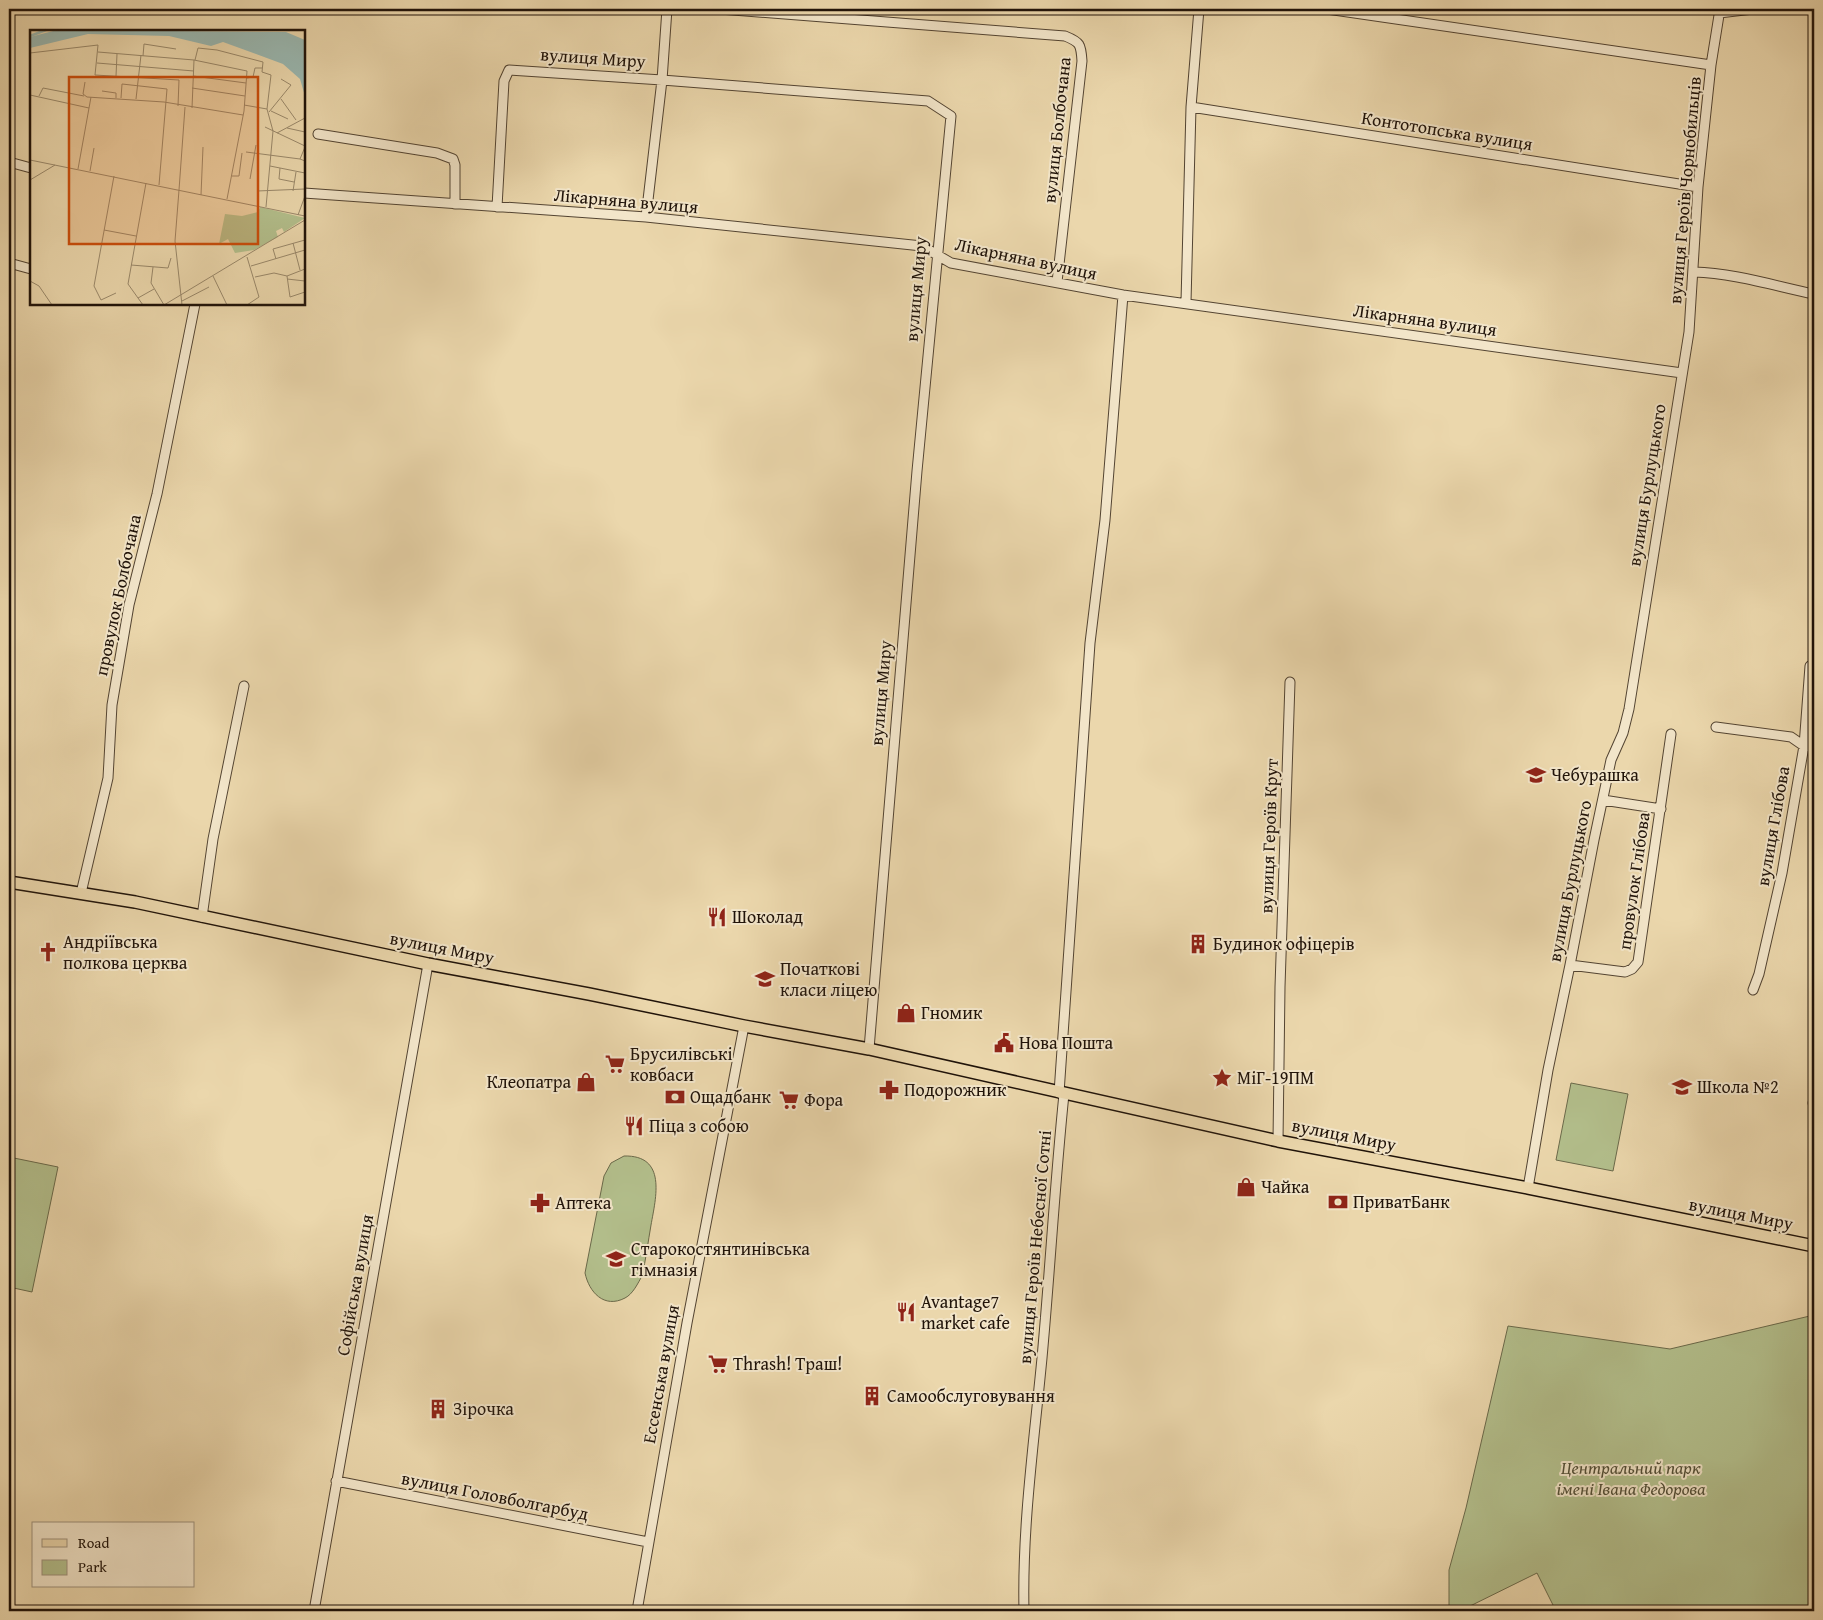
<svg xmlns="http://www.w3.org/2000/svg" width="1823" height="1620" font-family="'Gentium Book Plus',serif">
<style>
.green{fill:#b3bf8c;stroke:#6a694a}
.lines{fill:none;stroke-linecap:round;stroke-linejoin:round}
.minor-casing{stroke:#534432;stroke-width:11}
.major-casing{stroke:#201309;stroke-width:14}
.minor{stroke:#f2e5c9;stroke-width:9}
.major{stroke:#ebd7ac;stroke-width:11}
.labels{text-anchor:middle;stroke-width:4;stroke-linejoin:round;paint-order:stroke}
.street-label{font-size:18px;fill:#201309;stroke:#f2e5c9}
.poi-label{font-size:18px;fill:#201309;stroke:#f2e5c9;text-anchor:start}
.park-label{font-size:18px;font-style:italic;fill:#534f37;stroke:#f2e5c9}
.inset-river{fill:none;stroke:#9ab8b1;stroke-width:2.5}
.inset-road{fill:none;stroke:#9a896b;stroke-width:1}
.view{fill:#ca4e0c;fill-opacity:0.15;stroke:#ca4e0c;stroke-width:2.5}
.inset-edge{fill:none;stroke:#201309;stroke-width:2.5}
</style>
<rect width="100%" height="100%" fill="#ebd7ac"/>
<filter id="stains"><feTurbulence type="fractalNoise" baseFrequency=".004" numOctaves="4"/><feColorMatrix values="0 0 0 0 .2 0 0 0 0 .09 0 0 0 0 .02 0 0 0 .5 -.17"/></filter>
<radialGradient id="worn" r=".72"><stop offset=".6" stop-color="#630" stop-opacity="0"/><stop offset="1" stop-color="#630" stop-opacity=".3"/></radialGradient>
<path class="green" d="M1571 1083 1628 1094 1613 1171 1556 1160Z
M624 1156C667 1155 656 1197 651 1225 648 1242 646 1259 642 1276 638 1283 633 1294 625 1298 604 1309 589 1292 585 1273L604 1176 611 1163Z
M9 1157 58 1167 32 1292 9 1287Z
M1814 1315V1611H1556L1537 1573 1460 1611H1449V1570L1466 1508 1508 1326 1670 1349Z"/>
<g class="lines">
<defs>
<path id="minor" d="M720 9 1065 36C1080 42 1081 44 1082 61L1057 282
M1327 9 1711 65
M1719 13 1753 9
M1191 107 1698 187
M318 134 437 153 453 159 455 165V204
M9 162 31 168
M304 193 646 217 922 246 951 263 1123 295 1682 373
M497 207 504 81 509 70 662 80 928 101 951 116 917 471 869 1049
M646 217 662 80 667 9
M9 263 31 269
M1694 272C1734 273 1775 286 1814 294
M1186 302 1191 107 1199 9
M1716 727 1791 737 1804 746 1814 747
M1603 800 1661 809
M81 893 108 778 112 705 129 605 157 494 195 304
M202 917 213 839 244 686
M1570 965 1625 972 1632 969 1638 962 1671 734
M1753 990 1759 974 1782 873 1804 746 1810 666
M1059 1093 1090 643 1105 520 1123 295
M1813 1103H1814
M1278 1141 1280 987 1290 682
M1528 1188 1548 1070 1570 965 1594 840 1611 760 1623 733 1629 709 1689 332 1698 187 1711 65 1720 9
M336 1481 648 1542
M314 1611 428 964
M637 1611 687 1323 744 1026
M1024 1611C1022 1527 1034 1442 1042 1358 1050 1270 1055 1182 1064 1094"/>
<path id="major" d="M9 882 135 902 428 964 589 994 744 1026 869 1049 1278 1141 1528 1188 1814 1246"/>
</defs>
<use href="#minor" class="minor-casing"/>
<use href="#major" class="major-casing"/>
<use href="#minor" class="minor"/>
<use href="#major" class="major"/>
</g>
<defs>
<symbol id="school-bare" viewBox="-9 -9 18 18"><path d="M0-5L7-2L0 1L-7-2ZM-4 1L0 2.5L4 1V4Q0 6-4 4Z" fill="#8f2418" stroke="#f2e5c9" stroke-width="2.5" paint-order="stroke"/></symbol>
<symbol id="restaurant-bare" viewBox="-9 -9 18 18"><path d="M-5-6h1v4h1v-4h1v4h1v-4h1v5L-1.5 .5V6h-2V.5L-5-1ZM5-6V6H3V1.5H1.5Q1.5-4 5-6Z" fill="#8f2418" stroke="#f2e5c9" stroke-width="2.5" paint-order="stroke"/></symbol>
<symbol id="building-bare" viewBox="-9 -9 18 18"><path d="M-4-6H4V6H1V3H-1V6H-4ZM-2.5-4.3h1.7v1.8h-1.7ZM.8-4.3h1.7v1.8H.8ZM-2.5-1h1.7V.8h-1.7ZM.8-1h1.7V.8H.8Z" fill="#8f2418" stroke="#f2e5c9" stroke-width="2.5" paint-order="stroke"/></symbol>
<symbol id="church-bare" viewBox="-9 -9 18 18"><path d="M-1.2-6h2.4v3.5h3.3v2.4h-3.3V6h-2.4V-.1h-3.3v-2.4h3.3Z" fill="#8f2418" stroke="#f2e5c9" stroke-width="2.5" paint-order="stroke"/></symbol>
<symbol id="shop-bare" viewBox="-9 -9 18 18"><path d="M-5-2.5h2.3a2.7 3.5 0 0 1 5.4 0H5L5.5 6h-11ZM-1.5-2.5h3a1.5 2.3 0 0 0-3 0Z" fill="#8f2418" stroke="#f2e5c9" stroke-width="2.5" paint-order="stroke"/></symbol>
<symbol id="civic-bare" viewBox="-9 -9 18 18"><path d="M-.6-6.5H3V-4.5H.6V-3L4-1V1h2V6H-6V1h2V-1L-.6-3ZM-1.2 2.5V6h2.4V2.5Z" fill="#8f2418" stroke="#f2e5c9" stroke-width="2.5" paint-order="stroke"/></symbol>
<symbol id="supermarket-bare" viewBox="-9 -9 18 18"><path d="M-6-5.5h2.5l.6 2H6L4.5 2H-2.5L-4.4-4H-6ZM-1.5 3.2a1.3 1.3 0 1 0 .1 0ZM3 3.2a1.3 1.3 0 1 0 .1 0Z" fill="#8f2418" stroke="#f2e5c9" stroke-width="2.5" paint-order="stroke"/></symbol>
<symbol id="sight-bare" viewBox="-9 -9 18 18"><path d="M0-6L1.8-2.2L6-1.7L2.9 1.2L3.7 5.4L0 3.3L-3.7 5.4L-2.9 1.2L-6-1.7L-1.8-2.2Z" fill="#8f2418" stroke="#f2e5c9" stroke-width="2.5" paint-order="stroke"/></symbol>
<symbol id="pharmacy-bare" viewBox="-9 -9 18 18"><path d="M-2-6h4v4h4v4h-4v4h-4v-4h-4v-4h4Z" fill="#8f2418" stroke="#f2e5c9" stroke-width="2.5" paint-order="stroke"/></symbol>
<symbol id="bank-bare" viewBox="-9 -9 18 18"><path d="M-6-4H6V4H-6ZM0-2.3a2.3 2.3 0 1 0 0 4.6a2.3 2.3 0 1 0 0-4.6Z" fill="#8f2418" stroke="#f2e5c9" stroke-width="2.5" paint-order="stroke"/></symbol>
</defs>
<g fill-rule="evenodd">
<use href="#school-bare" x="1522" y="761" width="28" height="28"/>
<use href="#restaurant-bare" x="703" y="903" width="28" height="28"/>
<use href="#building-bare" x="1184" y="930" width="28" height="28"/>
<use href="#church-bare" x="34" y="938" width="28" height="28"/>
<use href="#school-bare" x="751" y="965" width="28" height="28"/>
<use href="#shop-bare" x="892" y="999" width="28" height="28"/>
<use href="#civic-bare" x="990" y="1029" width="28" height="28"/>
<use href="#supermarket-bare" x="601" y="1050" width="28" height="28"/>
<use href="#sight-bare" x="1208" y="1064" width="28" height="28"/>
<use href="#shop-bare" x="572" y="1068" width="28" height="28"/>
<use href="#school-bare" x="1668" y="1073" width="28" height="28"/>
<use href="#pharmacy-bare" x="875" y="1076" width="28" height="28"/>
<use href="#bank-bare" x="661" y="1083" width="28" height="28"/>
<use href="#supermarket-bare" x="775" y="1086" width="28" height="28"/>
<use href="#restaurant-bare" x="620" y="1112" width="28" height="28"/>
<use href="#shop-bare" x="1232" y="1173" width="28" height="28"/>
<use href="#bank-bare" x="1324" y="1188" width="28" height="28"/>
<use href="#pharmacy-bare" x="526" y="1189" width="28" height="28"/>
<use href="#school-bare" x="602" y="1245" width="28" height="28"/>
<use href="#restaurant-bare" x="892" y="1298" width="28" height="28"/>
<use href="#supermarket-bare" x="704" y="1350" width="28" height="28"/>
<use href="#building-bare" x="858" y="1382" width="28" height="28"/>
<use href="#building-bare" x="424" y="1395" width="28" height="28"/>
</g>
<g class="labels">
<g class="street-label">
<text transform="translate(593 58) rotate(4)" y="6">вулиця Миру</text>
<text transform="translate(1057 130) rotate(-84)" y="6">вулиця Болбочана</text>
<text transform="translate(1447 131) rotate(9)" y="6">Контотопська вулиця</text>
<text transform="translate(1685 190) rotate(-85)" y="6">вулиця Героїв Чорнобильців</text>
<text transform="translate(626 201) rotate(5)" y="6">Лікарняна вулиця</text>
<text transform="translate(1026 259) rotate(12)" y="6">Лікарняна вулиця</text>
<text transform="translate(916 289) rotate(-85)" y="6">вулиця Миру</text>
<text transform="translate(1425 320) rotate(8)" y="6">Лікарняна вулиця</text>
<text transform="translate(1647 485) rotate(-81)" y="6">вулиця Бурлуцького</text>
<text transform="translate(118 595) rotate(-78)" y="6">провулок Болбочана</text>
<text transform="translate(881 693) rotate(-85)" y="6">вулиця Миру</text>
<text transform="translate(1773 826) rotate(-80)" y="6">вулиця Глібова</text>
<text transform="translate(1269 836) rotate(-88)" y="6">вулиця Героїв Крут</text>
<text transform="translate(1570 881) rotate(-79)" y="6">вулиця Бурлуцького</text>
<text transform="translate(1634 881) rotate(-82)" y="6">провулок Глібова</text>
<text transform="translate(442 948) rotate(11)" y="6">вулиця Миру</text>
<text transform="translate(1344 1135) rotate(11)" y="6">вулиця Миру</text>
<text transform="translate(1741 1214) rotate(11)" y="6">вулиця Миру</text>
<text transform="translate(1035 1247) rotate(-85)" y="6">вулиця Героїв Небесної Сотні</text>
<text transform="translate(355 1285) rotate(-80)" y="6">Софійська вулиця</text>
<text transform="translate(661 1374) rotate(-80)" y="6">Ессенська вулиця</text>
<text transform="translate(495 1496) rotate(11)" y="6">вулиця Головболгарбуд</text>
</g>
<g class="poi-label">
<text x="1551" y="781">Чебурашка</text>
<text x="732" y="923">Шоколад</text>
<text x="63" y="948">Андріївська<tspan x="63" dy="21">полкова церква</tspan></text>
<text x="1213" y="950">Будинок офіцерів</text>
<text x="780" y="975">Початкові<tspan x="780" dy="21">класи ліцею</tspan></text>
<text x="921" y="1019">Гномик</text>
<text x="1019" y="1049">Нова Пошта</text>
<text x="630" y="1060">Брусилівські<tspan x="630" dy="21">ковбаси</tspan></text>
<text x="1237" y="1084">МіГ-19ПМ</text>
<text x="571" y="1088" text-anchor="end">Клеопатра</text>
<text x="1697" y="1093">Школа №2</text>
<text x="904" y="1096">Подорожник</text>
<text x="690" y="1103">Ощадбанк</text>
<text x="804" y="1106">Фора</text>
<text x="649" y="1132">Піца з собою</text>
<text x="1261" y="1193">Чайка</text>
<text x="1353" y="1208">ПриватБанк</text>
<text x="555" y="1209">Аптека</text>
<text x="631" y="1255">Старокостянтинівська<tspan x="631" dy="21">гімназія</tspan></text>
<text x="921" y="1308">Avantage7<tspan x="921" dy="21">market cafe</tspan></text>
<text x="733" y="1370">Thrash! Траш!</text>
<text x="887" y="1402">Самообслуговування</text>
<text x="453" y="1415">Зірочка</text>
</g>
<g class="park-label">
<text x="1631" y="1474">Центральний парк<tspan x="1631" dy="21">імені Івана Федорова</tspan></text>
</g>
</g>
<g transform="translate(30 30)">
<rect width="275" height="275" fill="#ebd7ac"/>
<path d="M230 177 275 188 254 202 252 198 246 201 248 207 224 220 205 223 198 209 189 214 195 184 212 186 228 182Z" fill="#b3bf8c"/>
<path d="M27 0 256 2 275 10V66L270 49 253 34 193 12 181 16 139 6 58 4 0 18V7Z" fill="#9ab8b1"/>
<path class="inset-river" d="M0 6 16 0"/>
<path class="inset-road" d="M68 22 164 30 217 41 214 81 197 169M0 23 68 15 65 45 149 50 148 76M113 26 114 14 146 19M165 30 168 18 187 20 233 32 232 42 241 45 237 79 243 101 236 177M67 33 164 41M86 46 87 24M163 46 216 53M217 48 223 47 225 38H232M55 52 53 64 57 67 134 72 213 85M162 58 215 66M72 61 86 63V68M0 65 59 78M9 66 13 58 54 66M91 68 92 54 137 59 129 155M106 69 111 25M251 69 266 90M214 75 237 79M162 78 164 30M241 81 258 89M239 82 261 55 251 49M235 97 275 116M257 98 275 102M247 103 275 88M275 117 270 129 275 131M216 122 270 129M0 130 275 186M240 136 275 143M250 138 249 149 264 152M48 139 61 67M60 141 64 118M84 146 64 256 71 270 86 263M202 146H209L212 123M220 149 226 115M0 150 25 135M149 160 145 211 152 275M149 160 155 77M227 161 275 159M263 161 266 142M171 165 173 117M268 185 275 166M74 200 106 206M263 213 270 240M246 229 243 219 275 210M101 235 138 238 141 228M221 236 275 220M123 237 121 253 134 275M183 246 197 275M257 246 260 267 275 262M225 247 244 243 257 246 275 239M257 249 275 251M0 251 9 256 22 275M108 268 124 259M152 271 179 257M113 275 98 254 116 153M134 275 275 190M217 275 229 267 217 227"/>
<path class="view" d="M39 47H228V214H39Z"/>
<rect width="275" height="275" class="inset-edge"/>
</g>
<rect width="1823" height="1620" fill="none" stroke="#ebd7ac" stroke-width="30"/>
<rect x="10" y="10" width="1803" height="1600" fill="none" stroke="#201309" stroke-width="2.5"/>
<rect x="15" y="15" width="1793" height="1590" fill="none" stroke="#201309"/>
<rect x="32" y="1522" width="162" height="65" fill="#f2e5c9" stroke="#9e917c"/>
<rect x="42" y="1539" width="25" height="8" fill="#ebd7ac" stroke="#9e917c"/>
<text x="78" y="1548" font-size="15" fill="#201309">Road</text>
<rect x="42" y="1560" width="25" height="15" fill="#b3bf8c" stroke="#9e917c"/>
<text x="78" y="1572" font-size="15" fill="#201309">Park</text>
<rect width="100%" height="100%" filter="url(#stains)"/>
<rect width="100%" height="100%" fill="url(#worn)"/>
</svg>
